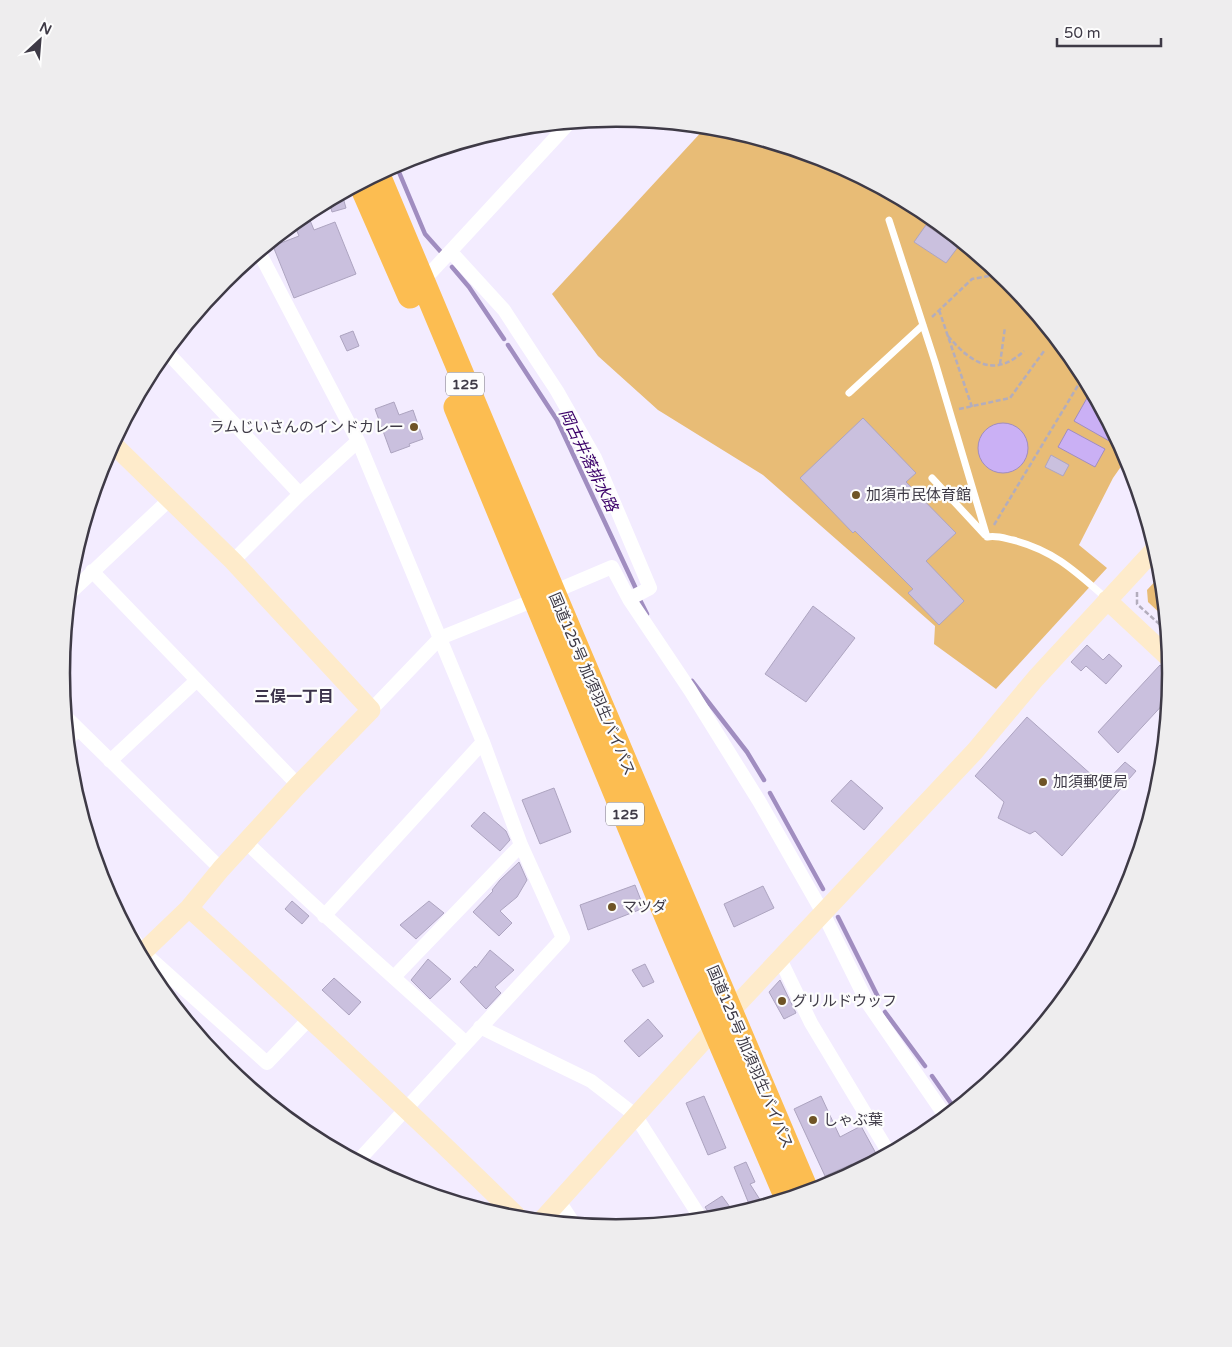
<svg xmlns="http://www.w3.org/2000/svg" width="1232" height="1347" font-family="'Varela Round','Noto Sans JP',sans-serif">
<style>
.green{fill:#e8bc76}
.water{fill:#cab0f5;stroke:#a08dc0}
.lines{fill:none;stroke-linecap:round;stroke-linejoin:round}
.stream{stroke:#a08dc0;stroke-width:4.5}
.building{fill:#cac0de;stroke:#ada4c0}
.path{stroke:#b3adbd;stroke-width:2.5;stroke-dasharray:5 2.5;stroke-linecap:butt}
.lane{stroke:#fff;stroke-width:7}
.street{stroke:#fff;stroke-width:14}
.secondary{stroke:#feebcb;stroke-width:19}
.highway{stroke:#fcbd51;stroke-width:25}
.poi-dot{fill:#6f5426;stroke:#fdfdfd;stroke-width:2}
.labels{text-anchor:middle;stroke-width:4.5;stroke-linejoin:round;paint-order:stroke}
.shield{fill:#fdfdfd;stroke:#77747d;stroke-width:1}
.shield-label{font-size:14px;font-weight:bold;fill:#3e3a46}
.poi-label{font-size:15px;fill:#3e3a46;stroke:#fdfdfd;text-anchor:start}
.street-label{font-size:15px;fill:#3e3a46;stroke:#fdfdfd}
.water-label{font-size:16px;font-style:italic;fill:#3b0169;stroke:#fdfdfd}
.neighbourhood-label{font-size:16px;font-weight:bold;fill:#3c334b;stroke:#fdfdfd}
.rim{fill:none;stroke:#3e3a46;stroke-width:2.5}
</style>
<rect width="100%" height="100%" fill="#f3ecff"/>
<path class="green" d="M705 128 725 129 829 161 924 212 1008 281 1077 366 1127 458 1113 478 1079 545 1107 568 996 689 934 644 935 626 763 475 658 410 598 356 552 294Z
M1161 575 1165 618 1148 602 1147 590Z"/>
<path class="water" d="M1091 391 1119 444 1118 446 1074 421Z
M978 448a25 25 0 1 1 50 0a25 25 0 1 1-50 0Z
M1068 429 1105 449 1095 467 1058 447Z"/>
<g class="lines">
<path class="stream" d="M396 165 425 234 441 252
M452 267 469 287 504 339
M508 345 557 420 637 591
M640 600 647 614
M692 681 747 752 764 780
M770 793 823 889
M838 917 879 999
M885 1012 925 1066
M932 1076 955 1109"/>
</g>
<path class="building" d="M342 194 346 208 332 212 329 201Z
M307 213 314 230 335 222 356 274 294 298 273 246 299 236 294 224Z
M926 225 958 247 946 263 914 242Z
M353 331 359 346 347 351 340 336Z
M394 402 399 415 413 410 423 439 409 444 410 446 391 453 375 409Z
M863 418 916 473 906 482 956 533 926 561 964 601 939 625 908 593 913 589 855 531 853 533 800 478Z
M1051 455 1069 465 1063 476 1045 467Z
M813 606 855 638 806 702 765 674Z
M1087 645 1103 660 1109 654 1122 666 1106 684 1086 666 1081 671 1071 662Z
M1160 665 1171 675 1168 699 1118 753 1098 732Z
M1027 717 1103 785 1125 762 1136 771 1062 856 1035 831 1030 834 998 818 1004 802 975 776Z
M851 780 883 808 864 830 831 801Z
M554 788 571 832 540 844 522 800Z
M484 812 506 831 510 840 500 851 471 826Z
M519 862 527 880 517 897 500 911 512 923 499 936 473 912 493 891 492 890 500 880Z
M635 885 644 908 588 930 580 905Z
M763 886 774 908 734 927 724 904Z
M292 901 309 916 302 924 285 909Z
M429 901 444 913 416 939 400 925Z
M490 950 514 970 495 987 501 993 486 1009 460 982 475 966 476 968Z
M428 959 451 979 430 999 411 980Z
M645 964 654 982 643 987 632 970Z
M334 978 361 1002 349 1015 322 990Z
M780 980 796 1013 784 1019 769 992Z
M648 1019 663 1036 639 1057 624 1041Z
M704 1096 726 1148 708 1155 686 1103Z
M821 1096 840 1137 861 1126 879 1159 856 1171 852 1164 825 1176 794 1109Z
M746 1162 755 1182 750 1184 764 1206 751 1209 734 1167Z
M722 1196 735 1214 713 1219 705 1207Z"/>
<g class="lines">
<path class="path" d="M939 310 972 407
M932 317 972 279 1000 274
M948 336C970 362 994 379 1024 351
M1000 364 1005 327
M959 409 1010 398 1044 351
M994 525 1083 377
M1137 592V604L1166 630"/>
<path class="lane" d="M889 220 935 362 987 537C996 535 1004 538 1013 540 1055 551 1076 572 1107 599
M849 393 923 325
M932 478 985 535"/>
<path class="street" d="M259 252 358 441 483 742 521 845 563 938 358 1161
M451 252 504 310 557 391 595 458 650 588 629 599
M422 282 569 123
M166 351 300 494
M233 561 300 494 358 441
M92 571 298 785
M553 592 612 567 629 599 690 690 759 801 823 913 867 1002 946 1117
M69 594 169 500
M371 710 440 638 537 599
M66 717 221 869
M68 739 78 729
M110 761 197 680
M246 842C318 911 393 976 466 1043
M324 916 483 742
M129 933 143 952 267 1063 310 1018
M780 959 811 1023 889 1153
M394 977 521 845
M480 1027 591 1081 635 1115 702 1220
M559 1201 574 1224"/>
<path class="secondary" d="M113 444 233 561 371 710 298 785 221 869 189 908 140 955
M1107 600 1169 658
M189 908C301 1010 412 1113 520 1219
M541 1221 715 1028 975 751 1036 678 1155 549"/>
<path class="highway" d="M378 175 553 592 807 1192
M361 184 410 296
M456 407 674 934 787 1198"/>
</g>
<g class="poi-dot">
<circle cx="414" cy="427" r="5"/>
<circle cx="856" cy="495" r="5"/>
<circle cx="1043" cy="782" r="5"/>
<circle cx="612" cy="907" r="5"/>
<circle cx="782" cy="1001" r="5"/>
<circle cx="813" cy="1120" r="5"/>
</g>
<g class="labels">
<g class="shield">
<rect x="446" y="372.5" width="38" height="23" rx="4"/>
<rect x="606" y="802.5" width="38" height="23" rx="4"/>
</g>
<g class="shield-label">
<text x="465" y="389">125</text>
<text x="625" y="819">125</text>
</g>
<g class="poi-label">
<text x="404" y="432" text-anchor="end">ラムじいさんのインドカレー</text>
<text x="866" y="500">加須市民体育館</text>
<text x="1053" y="787">加須郵便局</text>
<text x="622" y="912">マツダ</text>
<text x="792" y="1006">グリルドウッフ</text>
<text x="823" y="1125">しゃぶ葉</text>
</g>
<g class="street-label">
<text transform="translate(592 684) rotate(67)" y="5">国道125号 加須羽生バイパス</text>
<text transform="translate(750 1057) rotate(67)" y="5">国道125号 加須羽生バイパス</text>
</g>
<g class="water-label">
<text transform="translate(589 460) rotate(64)" y="6">岡古井落排水路</text>
</g>
<g class="neighbourhood-label">
<text x="294" y="702">三俣一丁目</text>
</g>
</g>
<path d="M0 0H1232V1347H0ZM70 673a546 546 0 1 1 1092 0a546 546 0 1 1-1092 0Z" fill="#eeedee" fill-rule="evenodd"/>
<path class="rim" d="M70 673a546 546 0 1 1 1092 0a546 546 0 1 1-1092 0Z"/>
<g transform="translate(40 40) rotate(26)" stroke="#fdfdfd" stroke-width="4" paint-order="stroke">
<path d="M0-4L9 19L0 12L-9 19Z" fill="#3e3a46"/>
<text y="-8" font-size="14" font-weight="bold" text-anchor="middle" fill="#3e3a46">N</text>
</g>
<path d="M1057 38v8h104v-8" fill="none" stroke="#3e3a46" stroke-width="2.5"/>
<text x="1064" y="38" font-size="15" fill="#3e3a46" stroke="#fdfdfd" stroke-width="4" paint-order="stroke">50 m</text>
</svg>
